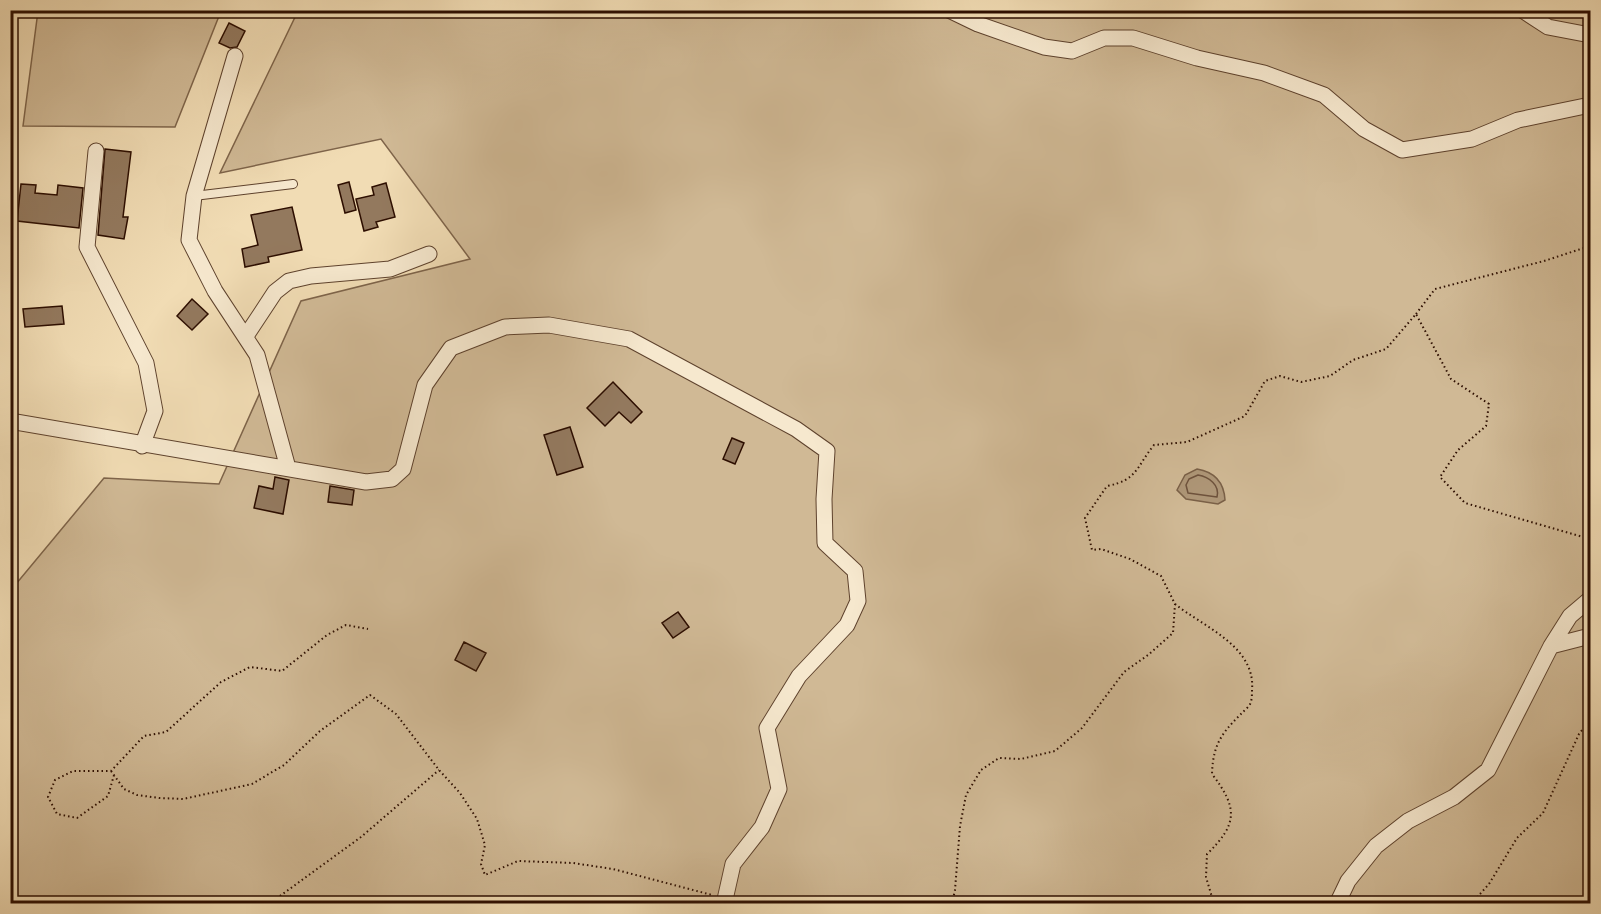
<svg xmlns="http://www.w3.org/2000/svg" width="1601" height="914" font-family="'Libre Caslon Text',serif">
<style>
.green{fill:#d0b995;stroke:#7e644a;stroke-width:1.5}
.water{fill:#ae9677;stroke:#7a6047;stroke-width:1.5}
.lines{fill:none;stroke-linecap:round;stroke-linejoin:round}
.shore{stroke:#6e523c;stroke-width:1.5}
.building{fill:#93795e;stroke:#2d0e00;stroke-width:1.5}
.lane-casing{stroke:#5e422d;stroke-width:10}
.street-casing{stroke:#5e422d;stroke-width:17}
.path{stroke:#2d0e00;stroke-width:2;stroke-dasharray:1.5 3;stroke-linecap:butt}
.lane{stroke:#f6e8ce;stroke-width:8}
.street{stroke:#f6e8ce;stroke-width:15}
</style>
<rect width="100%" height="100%" fill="#f1dcb4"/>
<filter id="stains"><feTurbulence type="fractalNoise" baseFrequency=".00333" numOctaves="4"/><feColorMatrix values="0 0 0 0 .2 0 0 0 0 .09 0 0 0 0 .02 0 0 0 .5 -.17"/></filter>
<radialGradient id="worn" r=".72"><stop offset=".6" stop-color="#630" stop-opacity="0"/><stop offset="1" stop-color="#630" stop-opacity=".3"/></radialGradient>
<path class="green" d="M38 11V10L221 11 175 127 23 126Z
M298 11H1590V903L11 904V590L104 478 219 484 301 301 470 259 381 139 220 173Z"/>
<path class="water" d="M1197 469C1215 472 1224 482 1225 500L1218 504 1186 499 1177 490 1185 475Z"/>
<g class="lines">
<path class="shore" d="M1198 475C1209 477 1220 485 1217 497L1188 493 1186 485 1189 479Z"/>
</g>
<path class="building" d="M229 23 245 31 237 47 230 48 219 43Z
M105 149 131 152 123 217H128L124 239 98 235Z
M349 182 356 210 345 213 338 185Z
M386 183 395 217 376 222 378 227 364 231 356 199 374 195 372 187Z
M21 184 36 185 35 193 57 195 58 185 83 188 79 228 17 221Z
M292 207 302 250 268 257 269 262 245 267 242 249 258 245 251 215Z
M192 299 208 314 192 330 177 316Z
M62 306 64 324 25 327 23 309Z
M613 382 642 412 631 423 619 412 605 426 587 408Z
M570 427 583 467 557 475 544 435Z
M732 438 744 443 735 464 723 459Z
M275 477 289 480 283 514 254 508 259 486 273 489Z
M330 486 354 490 352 505 328 502Z
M678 612 689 627 673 638 662 623Z
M464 642 486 653 476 671 455 660Z"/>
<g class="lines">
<defs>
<path id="lane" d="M194 196 293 184"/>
<path id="street" d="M949 10 978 24 1044 47 1072 51 1104 38H1133L1197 58 1264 73 1324 95 1364 129 1402 150 1472 139 1518 120 1590 105
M1522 10 1548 27 1590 35
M235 56 194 196 189 240 215 291 257 355 288 468
M96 151 87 247 146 363 155 411 142 446
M246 336 275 292 289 281 311 276 390 269 429 254
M10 421 366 482 392 479 403 469 425 385 451 348 505 327 549 325 629 339 796 429 827 451 824 499 825 543 855 571 858 601 847 625 799 676 767 728 779 789 762 827 733 864 724 904
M1551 646 1590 636
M1337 904 1348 881 1376 846 1408 821 1454 797 1488 770 1551 646 1570 616 1590 599"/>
</defs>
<use href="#lane" class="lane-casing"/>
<use href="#street" class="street-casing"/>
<path class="path" d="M1416 314 1435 289 1544 261 1590 246
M1175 604C1202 626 1256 646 1252 690 1252 696 1252 703 1248 707 1225 730 1213 740 1212 774 1238 808 1238 824 1207 854L1206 877 1214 904
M111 771 124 789 137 795 159 798 183 799 252 784 284 765 320 731 370 695 396 714 439 770 460 793 477 819 485 845 481 864 485 875 518 861 573 863 613 869 712 895
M114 775 108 796 77 818 57 814 48 797 55 780 73 771H111L144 736 166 732 221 682 250 667 282 671 327 635 346 625 368 629
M10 888 24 904
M269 904 361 837 439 770
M952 904 955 890 960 826 966 795 981 770 999 758 1021 759 1055 751 1082 728 1124 672 1148 655 1173 633 1175 604 1161 576 1130 559 1101 549 1092 550 1085 518 1107 486C1138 480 1136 467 1154 445L1187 442 1245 416 1265 381 1280 376 1301 382 1330 376 1353 360 1386 349 1416 314 1451 379 1489 404 1486 426 1458 450 1440 477 1465 503 1590 539
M1471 904 1489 884 1517 838 1543 813 1579 734 1590 720"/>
<use href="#lane" class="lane"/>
<use href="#street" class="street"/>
</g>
<rect width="1601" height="914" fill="none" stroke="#f1dcb4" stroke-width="36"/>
<rect x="12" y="12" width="1577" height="890" fill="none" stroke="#2d0e00" stroke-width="3"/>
<rect x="18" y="18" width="1565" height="878" fill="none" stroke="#2d0e00" stroke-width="1.5"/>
<rect width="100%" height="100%" filter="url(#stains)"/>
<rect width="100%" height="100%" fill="url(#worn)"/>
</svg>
